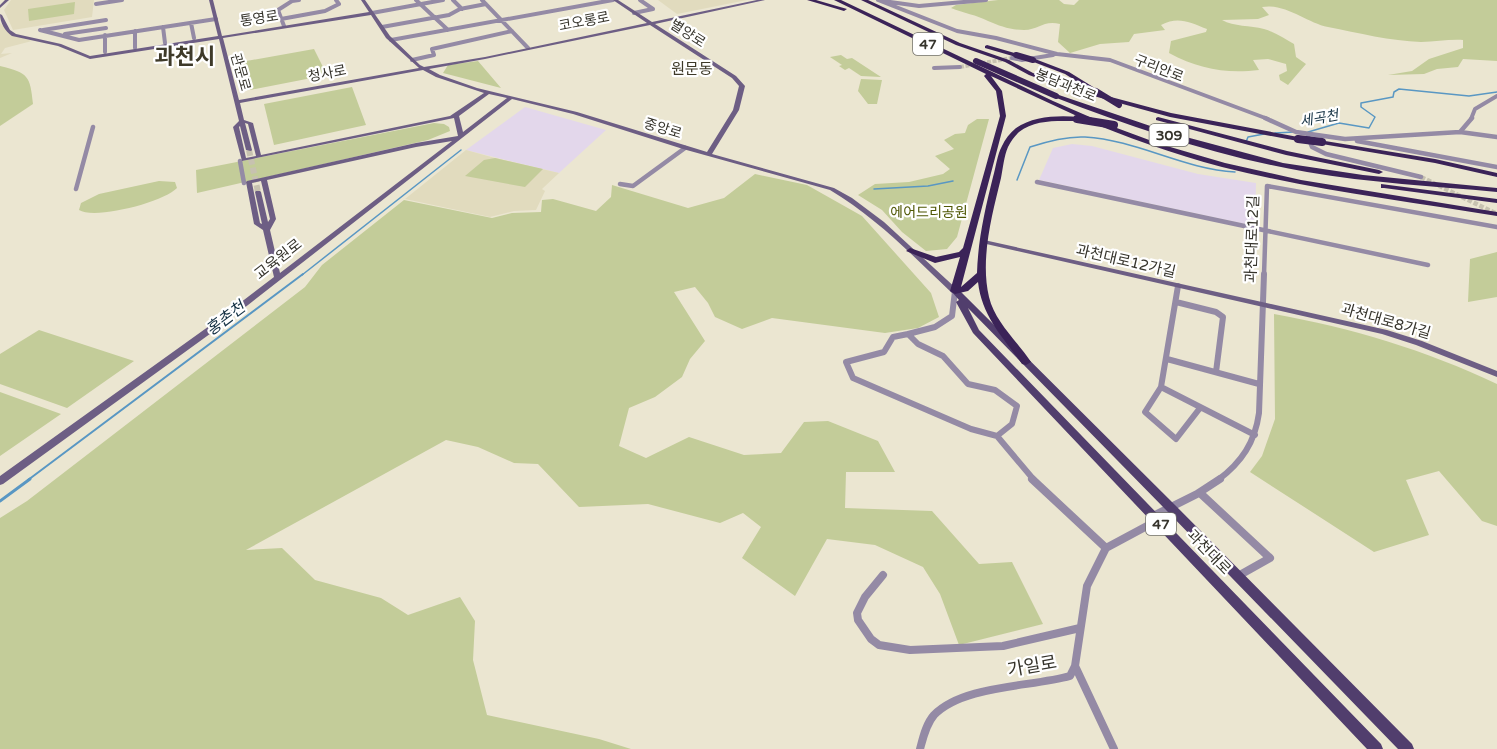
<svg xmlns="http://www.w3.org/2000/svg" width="1497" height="749" font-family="'Varela Round','Noto Sans KR',sans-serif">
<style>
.commercial{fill:#e3d7eb}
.built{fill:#e1dbbe}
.green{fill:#c3cc99}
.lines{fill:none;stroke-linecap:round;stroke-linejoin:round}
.stream-far2{stroke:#5997c3;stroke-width:1.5}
.stream-far1{stroke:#5997c3;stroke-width:2}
.stream{stroke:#5997c3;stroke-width:3}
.street-tunnel-far1{stroke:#c7c2b0;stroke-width:4;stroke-dasharray:4 1.5;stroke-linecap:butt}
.street-tunnel{stroke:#c7c2b0;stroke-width:4.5;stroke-dasharray:4.5 2;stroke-linecap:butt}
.secondary-tunnel{stroke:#c7c2b0;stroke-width:6;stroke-dasharray:6 3;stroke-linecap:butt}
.street-far3{stroke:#948aa5;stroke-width:4}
.street-far2{stroke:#948aa5;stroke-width:4.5}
.street-far1{stroke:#948aa5;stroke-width:6}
.street{stroke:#948aa5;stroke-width:8}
.secondary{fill:#6d5e84;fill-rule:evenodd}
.primary{fill:#513e6d;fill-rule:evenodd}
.highway{fill:#3b2358;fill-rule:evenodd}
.highway-bridge-far1{stroke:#3b2358;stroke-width:6}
.highway-bridge{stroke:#3b2358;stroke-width:8}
.labels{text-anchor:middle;stroke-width:4.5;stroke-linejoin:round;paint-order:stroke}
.far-street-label{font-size:14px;fill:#36342c;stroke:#fff}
.shield{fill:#fff;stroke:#72716b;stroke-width:1.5}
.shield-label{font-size:14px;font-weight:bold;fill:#36342c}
.far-water-label{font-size:14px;font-style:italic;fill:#122f42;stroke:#fff}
.far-park-label{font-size:14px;fill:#4f5704;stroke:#fff}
.far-quarter-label{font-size:15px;fill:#3e3a29;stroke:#fff}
.street-label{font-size:15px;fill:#36342c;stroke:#fff}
.water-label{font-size:16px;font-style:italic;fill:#122f42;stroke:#fff}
.near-street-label{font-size:18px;fill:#36342c;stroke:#fff}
.far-town-label{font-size:22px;font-weight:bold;fill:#3e3a29;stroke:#fff}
</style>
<rect width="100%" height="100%" fill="#ebe6d1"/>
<path class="commercial" d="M525 107 606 130 559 173 466 150Z
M1072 144 1092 146 1198 174 1256 183 1255 226 1039 180 1053 148Z"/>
<path class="built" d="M11 0H94L92 17 13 30 4 10Z
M658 0H747L677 14Z
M0 23 13 35 32 41 5 48 1 54 12 53 0 58Z
M466 150 495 158 559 173 542 189 545 191 536 210 514 211 490 217 405 199Z"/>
<path class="green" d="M998 0H1059L1064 4 1074 5 1079 0H1497V61L1463 59 1458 67 1437 69 1424 74 1388 75 1412 71 1429 59 1463 48V40C1449 39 1436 42 1421 42 1391 41 1358 33 1328 27 1307 23 1286 3 1262 7L1269 15 1258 19 1222 20C1234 27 1250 25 1264 29 1275 32 1285 39 1294 44L1296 57 1306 64 1288 85 1280 80 1279 75 1287 71 1286 64 1268 59 1253 60 1259 70C1226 74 1199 69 1169 53L1171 41 1206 32 1207 29C1189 22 1178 16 1161 25L1165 30 1134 34 1129 42 1100 44 1070 53 1058 42 1060 24C1043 20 1039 30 1024 30 1010 30 1000 26 988 21 977 15 963 13 951 8L956 5Z
M75 2 74 14 29 21 28 9Z
M314 49 327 75 250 90 241 62Z
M841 55 847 59 852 58 881 77 861 76 849 68 845 70 839 66 842 65 830 57Z
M478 61 501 88 443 73 448 65Z
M0 66C29 73 30 76 33 104L0 126Z
M861 79 882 80 877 104H868L858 91Z
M352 87 366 125 274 145 264 104Z
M977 119H989L957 237 947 249 926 251 902 232 882 210 858 195 875 184 909 182 943 174 950 169 935 156 954 149 944 140 955 134 965 133 968 125Z
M434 123 444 124 449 127 450 131 428 140 197 193 196 170Z
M495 158 543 169 525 187 465 176 484 160Z
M755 174 807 185 862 216 931 293 939 317 918 328 885 333 772 318 742 329 715 317 708 303 695 287 674 292 705 341 690 359 682 377 655 397 629 408 619 446 646 458 689 437 744 455 781 453 804 422 828 421 878 441 895 472H846L845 508 932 511 979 564 1012 562 1043 624 959 645 940 594 923 567 875 545 827 539 795 596 742 558 761 527 743 513 720 523 648 504 579 507 538 464 514 463 478 447 446 440 246 550 282 548 315 580 381 598 408 615 460 597 475 621 473 660 487 715 599 739 631 749H0V518L27 501 305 287 322 265 404 200 492 218 512 213 541 212 542 200 553 199 596 211 611 197 612 185 688 208 724 198Z
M159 181 175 182 177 188C164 202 95 220 79 210L81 203 99 194Z
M1497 252V297L1468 302 1470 259Z
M1274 314C1352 328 1425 350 1497 384V526L1482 521 1439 471 1406 480 1429 535 1374 552 1250 472 1262 456 1275 419Z
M39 330 134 361 67 408 0 384V354Z
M0 392 61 414 0 456Z"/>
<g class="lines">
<path class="stream-far2" d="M1308 132 1339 123 1369 128 1375 117 1361 107V103L1393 97 1394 92 1399 89 1469 96 1497 92
M1275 133 1294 132
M1246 142 1248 137 1264 134
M1017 180 1030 147C1048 141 1066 136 1085 137 1137 140 1183 169 1235 172
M874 189 928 186 953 181
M302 275 461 150"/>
<path class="stream-far1" d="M28 480 303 274"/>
<path class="stream" d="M0 501 30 479"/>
<path class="street-tunnel-far1" d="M960 67 1012 58"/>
<path class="street-tunnel" d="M1421 177 1497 214"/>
<path class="secondary-tunnel" d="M249 150 258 192"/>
<path class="street-far3" d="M416 0 448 30
M453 0 462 9
M482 0 528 48
M878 0 957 31 996 38 1057 54 1110 60 1268 119
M883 1 919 6 986 0
M96 4 122 0
M372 13 443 0
M634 13 653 9 640 0
M281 19 325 11 339 4 336 0
M191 23 194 38
M284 26 278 10 292 1 299 0
M163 27 165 43
M382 27 449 15 460 9 486 4
M40 30 79 40 216 19
M43 30 106 20
M135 31V48
M65 34 106 28
M105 35V52
M391 40 613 0
M1012 58 1022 60 1053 55
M412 60 434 55 432 49 512 31
M934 68 960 67
M1471 119 1475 109 1497 96"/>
<path class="street-far2" d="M1265 118 1296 132 1345 139 1460 132 1497 137
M1460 132 1472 118
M1308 137 1312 147 1326 154 1421 177
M1357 141 1497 167
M240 161 244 183
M1037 182 1428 265
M620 184 633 186 685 148
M76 189 93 127
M1264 275 1267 186 1497 227"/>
<path class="street-far1" d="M1178 286 1161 387 1145 412 1176 439 1200 408
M955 291 952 316 935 327 908 334 918 344 943 356 968 384 995 390 1017 406 1012 424 997 436 1034 480
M1176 302 1216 312 1223 317 1216 372
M908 334 893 337 884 352 846 362 853 378 971 429 997 436
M1167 359 1259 384
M1161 387 1255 435
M1218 480C1242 462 1255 442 1259 413L1264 274"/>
<path class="street" d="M1032 479 1106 548
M1200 493 1270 558 1238 576
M1153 516 1197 494 1220 479
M883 575 865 597 857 613 858 620 871 639 879 645 910 650 1003 646 1080 628
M1075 666 1114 749
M920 749C923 738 926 724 934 715 963 685 1031 687 1070 676L1075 666 1087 586 1106 548 1147 526"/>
<path class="secondary" d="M5 0H9L0 8V5Z
M209 0H213L222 36 369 12 361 0H365L390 36 420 65 424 67 485 57 647 23 613 0H618L652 22 757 0H765L655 24 736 76 745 86 739 110 712 154 834 188 852 198 884 222 959 291 958 293H952C913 256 877 218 830 190L683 149 573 114 512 99 225 323 3 484 0 485V476L219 319 274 277 263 230 254 224 246 182 247 181 416 143 458 136 454 118 242 161 233 127 239 121 219 39 90 59 58 46 12 36C5 31 0 23 0 14L2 15 10 30 16 34 61 44 90 56 218 36ZM371 15 386 38 419 68 239 100 223 38ZM650 25 732 78 739 86 733 110 707 152 577 112 477 88 440 75 429 69 485 59ZM423 70 436 77 484 93 450 116 261 155 253 123 244 120 240 103ZM489 94 507 98 463 132 459 116ZM245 123 248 124 256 156 246 158 239 127 240 126 246 150 251 151 252 150ZM452 141 280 273 270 230 276 219 267 180 416 147ZM261 181 270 219 268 222 261 192 260 191H256L255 192 262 224 260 223 252 183Z
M984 240 1387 330 1422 341 1497 371V377L1416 345 1382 334 982 243 981 242Z"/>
<path class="primary" d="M952 289H958L1175 505 1412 744 1414 749H1398L1167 511 968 308 979 330 1381 744 1383 749H1367L973 333 956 302 959 300 951 291Z"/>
<path class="highway" d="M807 0H816L847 9 844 11Z
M834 0H841L1053 101 1106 124 1160 144 1225 163 1301 180 1497 212V216C1405 201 1313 190 1222 167 1173 154 1126 137 1080 118L1079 120 1077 121C1058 121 1035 119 1019 132 1015 136 1011 141 1008 147 1004 156 1003 168 1001 178 992 215 980 259 989 297 995 322 1017 341 1031 362L1026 365 1022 364C1003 337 982 317 978 282L968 291 955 294 950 291 960 257 935 263 906 251 910 248 936 257 959 252 963 248 1000 116 996 91 984 76 986 74ZM991 76 1079 117C1059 115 1033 116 1016 128 1010 133 1005 139 1002 146 997 155 996 167 993 177 985 209 978 240 977 273L961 287 1006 116 1002 91Z
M861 0H868L960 43 1009 60 1033 73 1065 85 1093 92 1065 74 1031 61V59H1035L1069 72 1098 90 1099 91 1096 93 1171 113 1298 137 1302 139 1298 141 1170 117 1061 87 1029 75 1005 62 956 45Z
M987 45 1018 54 1019 55 1016 57 985 48V46Z
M1056 94 1171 133 1283 163 1363 175 1497 188V192C1434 186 1370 183 1307 172 1220 157 1136 129 1054 97L1053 96Z
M1158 117 1287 151 1379 170 1383 172 1379 174 1286 155 1156 120V118Z
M1319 140 1435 159 1497 173V177L1435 163 1322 144 1318 142Z
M1381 184 1497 199V203L1384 188H1381Z"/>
<path class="highway-bridge-far1" d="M1016 55 1033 60
M976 61 1056 96
M1096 91 1119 105"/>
<path class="highway-bridge" d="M1077 119 1114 125
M1298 139 1322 142"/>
</g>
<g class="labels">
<g class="far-street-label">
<text transform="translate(259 18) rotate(-9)" y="5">통영로</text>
<text transform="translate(584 21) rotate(-11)" y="5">코오롱로</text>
<text transform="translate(688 33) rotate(33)" y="5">별양로</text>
<text transform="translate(1159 68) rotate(21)" y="5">구리안로</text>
<text transform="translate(241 72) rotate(74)" y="5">관문로</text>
<text transform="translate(327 73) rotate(-11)" y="5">청사로</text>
<text transform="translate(1066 85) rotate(22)" y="5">봉담과천로</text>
<text transform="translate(663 128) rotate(17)" y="5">중앙로</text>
</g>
<g class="shield">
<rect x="913" y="33" width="30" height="22" rx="4.5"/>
<rect x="1149.5" y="124" width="39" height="22" rx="4.5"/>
<rect x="1146" y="513" width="30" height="22" rx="4.5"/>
</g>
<g class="shield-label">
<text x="928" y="49">47</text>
<text x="1169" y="140">309</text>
<text x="1161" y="529">47</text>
</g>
<g class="far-water-label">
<text transform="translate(1319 118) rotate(-10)" y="5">세곡천</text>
</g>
<g class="far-park-label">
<text x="929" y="217">에어드리공원</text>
</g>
<g class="far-quarter-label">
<text x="692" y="74">원문동</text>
</g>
<g class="street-label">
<text transform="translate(1252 239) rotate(-88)" y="5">과천대로12길</text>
<text transform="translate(278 259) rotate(-38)" y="5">교육원로</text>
<text transform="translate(1126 261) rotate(13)" y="5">과천대로12가길</text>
<text transform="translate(1386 321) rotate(16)" y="5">과천대로8가길</text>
<text transform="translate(1209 552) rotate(46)" y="5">과천대로</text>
</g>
<g class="water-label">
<text transform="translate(225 318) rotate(-37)" y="6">홍촌천</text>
</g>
<g class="near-street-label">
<text transform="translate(1032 666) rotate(-10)" y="6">가일로</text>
</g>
<g class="far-town-label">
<text x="185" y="64">과천시</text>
</g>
</g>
</svg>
